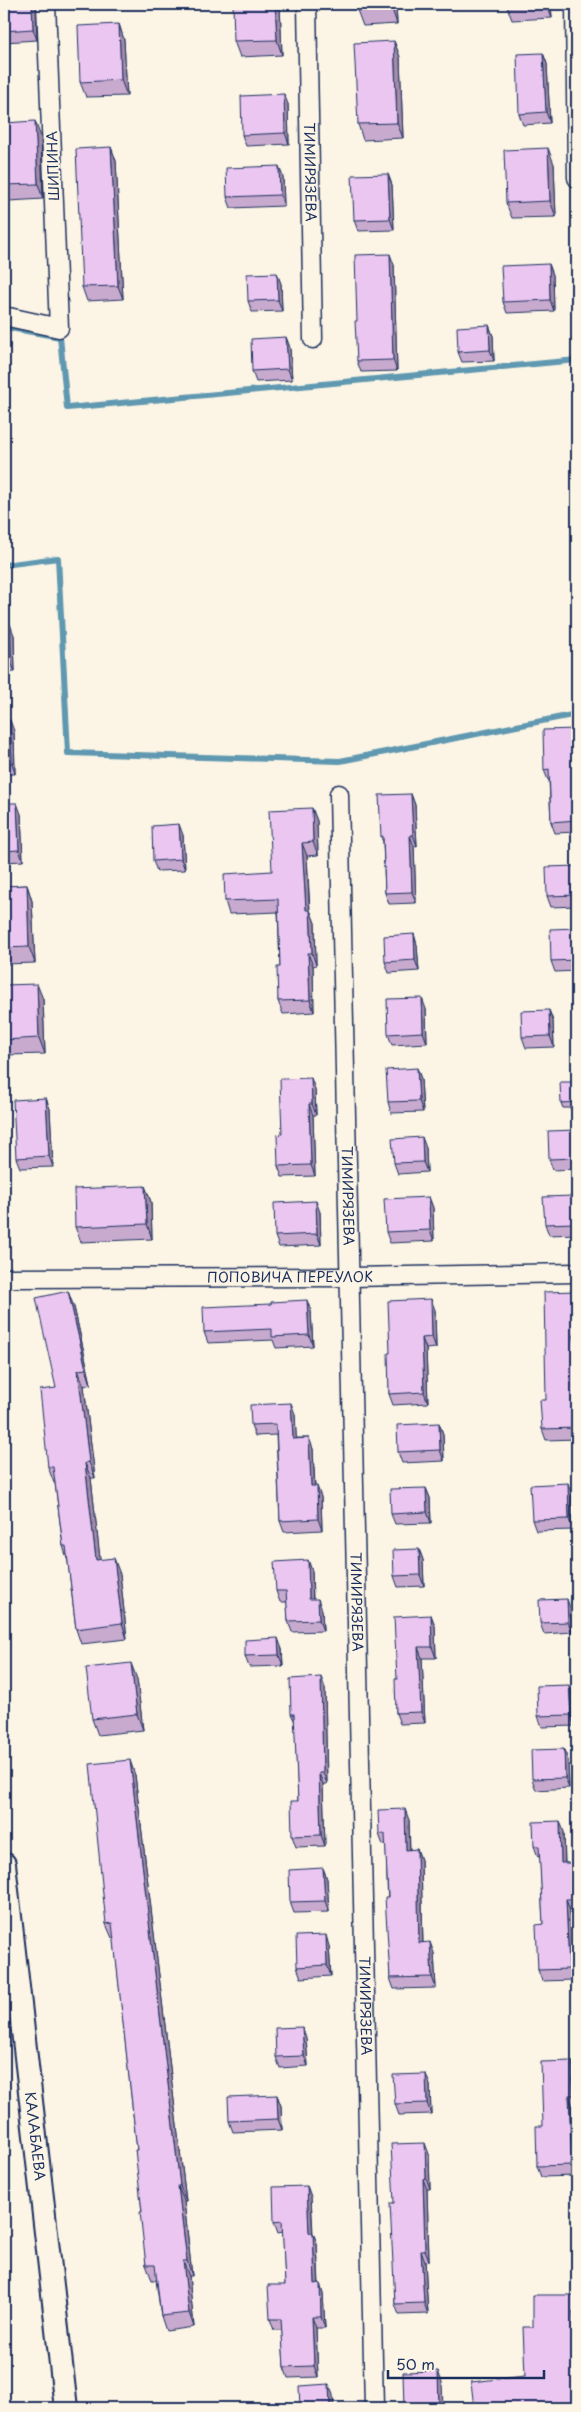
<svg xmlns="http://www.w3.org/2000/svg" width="581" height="2412" font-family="'Playpen Sans',sans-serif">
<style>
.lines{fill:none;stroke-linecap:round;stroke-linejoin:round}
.stream{stroke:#5f98b0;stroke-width:6}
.minor-casing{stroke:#1b2f5e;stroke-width:21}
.tertiary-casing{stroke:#1b2f5e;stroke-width:26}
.minor{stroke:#fcf5e5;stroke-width:18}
.tertiary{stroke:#fcf5e5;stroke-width:22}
.wall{fill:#c9aacf;stroke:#1b2f5e}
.shaded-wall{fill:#a48ba9;stroke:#1b2f5e}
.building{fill:#eac6f1;stroke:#1b2f5e}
.labels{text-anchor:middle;stroke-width:4;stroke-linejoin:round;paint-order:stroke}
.street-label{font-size:14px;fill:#1b2f5e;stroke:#fcf5e5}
</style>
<rect width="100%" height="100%" fill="#fcf5e5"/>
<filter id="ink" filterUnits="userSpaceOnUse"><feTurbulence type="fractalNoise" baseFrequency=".02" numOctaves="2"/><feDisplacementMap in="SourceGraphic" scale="10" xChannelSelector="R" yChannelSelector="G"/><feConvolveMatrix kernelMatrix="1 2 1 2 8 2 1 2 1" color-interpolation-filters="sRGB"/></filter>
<g filter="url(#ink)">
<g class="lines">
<path class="stream" d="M4 327 60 337 67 408 577 360
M4 565 58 558 68 753 340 761 577 714"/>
<defs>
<g id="minor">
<path id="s1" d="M307 4 313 339"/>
<path d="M575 4 577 178"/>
<path d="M4 316 59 328 46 4"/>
<path id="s2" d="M339 794 374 2408"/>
<path id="s3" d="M4 1278 351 1277 577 1273"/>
</g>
<g id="tertiary">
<path id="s4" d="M4 1864 66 2408"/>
</g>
</defs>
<use href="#minor" class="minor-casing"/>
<use href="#tertiary" class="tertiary-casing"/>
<use href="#minor" class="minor"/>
<use href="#tertiary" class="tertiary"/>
</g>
<path class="wall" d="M4 4H35L37 40 4 42Z
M280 4 282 55 240 57 234 41Z
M357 4H396L397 24 363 26 357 10Z
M506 4H551L552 18 512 20Z
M119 24 124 40 127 96 86 97 80 82Z
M394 41 400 57 403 138 363 140 358 124Z
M543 53 547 64 550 123 523 125 519 114Z
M288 104 289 144 246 146 242 135Z
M4 123 41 137 43 199 9 201 4 186Z
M111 147 116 161 123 299 87 301 82 287Z
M554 164 556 217 512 218 506 203Z
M388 174 392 185 394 230 358 231 354 220Z
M283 177 284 206 231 208 227 197Z
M549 264 553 275 554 311 507 313 503 302Z
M394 265 397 371 361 372 357 361Z
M277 273 281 284 282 311 252 312 248 301Z
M489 325 493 336 494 361 462 362 458 352Z
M286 337 290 348 292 380 256 382 252 371Z
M4 624 14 635 15 672 4 673Z
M4 721 14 731 15 774H4Z
M577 729V832L555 833 551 822 549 780H548L544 770Z
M411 794 415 805 417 846H414L416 903 389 904 385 893 383 842 381 837Z
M4 803 21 814 23 861 4 862Z
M312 808 317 821 318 855 307 856 310 910 315 923 316 965 313 966 314 1012 283 1014 278 1001 280 967 278 912 229 914 225 901 272 871Z
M183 835 185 870 157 871 153 861Z
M577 866V906L551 907 547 896Z
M27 885 32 901 35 963 4 964V886Z
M577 928V971L555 972 551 961Z
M414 934 417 945 419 971 389 973 385 962Z
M43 999 45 1054 6 1055 4 1050V1040Z
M426 1009 427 1043 392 1045 388 1034Z
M549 1010 553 1021 554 1047 526 1048 522 1037Z
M417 1068 421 1079 423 1112 391 1113 388 1102Z
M577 1082V1108H563L561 1103Z
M315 1089 316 1115H313L315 1176 282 1177 278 1166 282 1134Z
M46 1098 50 1109 53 1167 20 1168 16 1158Z
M577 1130V1169L553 1170 549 1159Z
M426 1148 427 1172 398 1174 394 1163Z
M145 1186 151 1202 152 1239 81 1242 75 1227Z
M574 1196 577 1205V1234L549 1235 545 1224Z
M429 1197 433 1208 434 1241 390 1243 386 1232Z
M320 1212 321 1245 279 1247 275 1236Z
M577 1291V1439L546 1440 542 1429 546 1400Z
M74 1307 91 1384 84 1386 95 1478H91L100 1560 120 1574 127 1639 81 1644 76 1629 68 1562 63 1546 55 1483H54L48 1467 56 1388Z
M435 1310 436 1348 426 1349 428 1403 393 1405 389 1394 390 1353Z
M311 1311 313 1346 276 1348 273 1340 208 1343 204 1332Z
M295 1414 296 1438H309L313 1449 315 1486 321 1497 322 1530 284 1532 280 1521 276 1435 255 1436 251 1425Z
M439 1423 443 1434 444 1461 402 1463 398 1452Z
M426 1488 430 1498 431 1523 395 1524 391 1514Z
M572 1494 573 1530 536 1531 532 1520Z
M419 1549 423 1560 424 1586 398 1587 394 1576Z
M308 1560 312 1571 313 1599 322 1610 323 1631 292 1632 288 1621 287 1602H280L276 1591Z
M571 1610 572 1632 544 1634 540 1623Z
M431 1615 435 1626 436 1658H422L425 1723 400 1724 396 1713 397 1679Z
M282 1649 283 1666 249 1667 245 1656Z
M137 1679 143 1730 98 1735 92 1719Z
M569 1685 573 1696 574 1726 542 1727 538 1716Z
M325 1688 327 1784H323L325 1846 296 1847 292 1836 298 1801 295 1722 291 1714Z
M568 1760 569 1788 536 1790 532 1779Z
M135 1775 186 2201H184L192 2276H189L194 2327 166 2331 161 2316 156 2280H152L146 2265 137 2150 114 1938H112L106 1924Z
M409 1820 410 1850 417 1849 421 1860 423 1943 434 1953 436 1988 394 1989 390 1978 386 1845H383L379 1834Z
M564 1832 565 1863H576L577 1866V1910H570L573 1980 542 1981 538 1970 543 1924 540 1857H538L534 1846Z
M323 1868 327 1879 329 1912 294 1913 290 1902Z
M329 1946 331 1976 301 1978 297 1967Z
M306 2038 308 2066 280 2068 276 2057Z
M572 2061 576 2072 577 2106H573L576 2176 541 2177 537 2166 543 2126Z
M430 2085 431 2114 399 2115 395 2104Z
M277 2095 281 2106 282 2130 233 2132 229 2121Z
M429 2154 430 2189H427L429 2260 425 2261 428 2314 399 2315 395 2304 394 2203Z
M307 2186 311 2197 313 2233 317 2243 319 2283 323 2294 325 2328H316L318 2377 288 2378 284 2367 282 2330H274L270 2319 285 2285 283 2232 278 2233 274 2222Z
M577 2295V2408L525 2376 533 2327Z"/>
<path class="shaded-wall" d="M32 4H36L37 40 33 29Z
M275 4H280L282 55 277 40Z
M391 4H396L397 24 392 9Z
M546 4H551L552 18Z
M119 24 124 40 127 96 121 80Z
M394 41 400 57 403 138 397 123Z
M543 53 547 64 550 123 546 112Z
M284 94 288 104 289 144 285 133Z
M35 121 41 137 43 199 38 184Z
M111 147 116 161 123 299 118 286Z
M548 148 554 164 556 217 550 201Z
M279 166 283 177 284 206 280 195Z
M388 174 392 185 394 230 390 219Z
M390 254 394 265 397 371 393 360Z
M549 264 553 275 554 311 550 300Z
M277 273 281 284 282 311 278 300Z
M489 325 493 336 494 361 490 350Z
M286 337 290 348 292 380 288 369Z
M10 624 14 635 15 672 11 662Z
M10 720 14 731 15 774 12 763Z
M411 794 415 805 417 846 413 835Z
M17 803 21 814 23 861 19 850Z
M312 808 317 821 318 855 313 842Z
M179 824 183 835 185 870 181 859Z
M410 835 414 846 416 903 412 892Z
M302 843 307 856 310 923 306 910Z
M27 885 32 901 35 963 29 947Z
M310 910 315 923 316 965 312 953Z
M414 934 417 945 419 971 415 960Z
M308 953 313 966 314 1012 310 1000Z
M37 984 43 999 45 1054 39 1038Z
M422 998 426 1009 427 1043 423 1032Z
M549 1010 553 1021 554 1047 550 1036Z
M417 1068 421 1079 423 1112 419 1101Z
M311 1078 315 1089 316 1115 312 1104Z
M46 1098 50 1109 53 1167 49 1156Z
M309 1104 313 1115 315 1176 311 1165Z
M422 1137 426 1148 427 1172 423 1162Z
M145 1186 151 1202 152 1239 147 1224Z
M574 1196 577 1205V1229L575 1223Z
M429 1197 433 1208 434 1241 430 1230Z
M316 1201 320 1212 321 1245 317 1234Z
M68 1291 74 1307 91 1384 86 1369Z
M431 1299 435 1310 436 1348 432 1337Z
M307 1300 311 1311 313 1346 309 1335Z
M574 1333 577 1340V1428Z
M422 1338 426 1349 428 1403 424 1392Z
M78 1370 84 1386 95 1478 89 1462Z
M291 1403 295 1414 297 1449 293 1439Z
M439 1423 443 1434 444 1461 440 1450Z
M309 1438 313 1449 315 1497 311 1486Z
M85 1463 91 1478 102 1576 96 1560Z
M568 1483 572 1494 573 1530 569 1519Z
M317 1486 321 1497 322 1530 318 1519Z
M426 1488 430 1498 431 1523 427 1512Z
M419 1549 423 1560 424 1586 420 1575Z
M114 1558 120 1574 127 1639 122 1623Z
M308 1560 312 1571 313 1610 309 1599Z
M318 1599 322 1610 323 1631 319 1620Z
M567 1599 571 1610 572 1632 568 1622Z
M431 1615 435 1626 436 1658 432 1647Z
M278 1638 282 1649 283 1666 279 1655Z
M418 1647 422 1658 425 1723 421 1712Z
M131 1663 137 1679 143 1730 137 1714Z
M321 1677 325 1688 327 1784 323 1773Z
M569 1685 573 1696 574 1726 571 1715Z
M564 1749 568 1760 569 1788 565 1778Z
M130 1760 135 1775 186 2201 180 2186Z
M319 1773 323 1784 325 1846 321 1835Z
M405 1809 409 1820 410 1861 406 1850Z
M560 1821 564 1832 565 1874 561 1863Z
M417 1849 421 1860 423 1954 419 1943Z
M323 1868 327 1879 329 1912 325 1901Z
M566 1899 570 1910 573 1980 569 1969Z
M326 1935 329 1946 331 1976 327 1965Z
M430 1942 434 1953 436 1988 432 1977Z
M302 2027 306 2038 308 2066 304 2056Z
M572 2061 576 2072 577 2106 573 2095Z
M426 2074 430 2085 431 2114 427 2103Z
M277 2095 281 2106 282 2130 278 2119Z
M569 2095 573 2106 576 2176 572 2165Z
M425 2143 429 2154 430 2189 426 2178Z
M423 2179 427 2189 429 2260 425 2250Z
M178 2186 184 2201 192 2276 187 2261Z
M307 2186 311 2197 313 2244 309 2233Z
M313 2233 317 2243 319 2294 315 2284Z
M421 2250 425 2261 428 2314 424 2303Z
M183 2261 189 2276 194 2327 189 2313Z
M320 2283 323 2294 325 2328 321 2317Z
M573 2311 577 2322V2376L575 2371Z
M312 2317 316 2328 318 2377 314 2366Z
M438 2371 442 2382 443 2408H439Z
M329 2384 333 2395 334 2408H330Z"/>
<path class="building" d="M4 4H32L33 29 4 31Z
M233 4H275L277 40 234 41Z
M357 4H391L392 9 357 10Z
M119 24 121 80 80 82 78 26Z
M394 41 397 123 358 124 354 43Z
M543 53 546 112 519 114 517 54Z
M284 94 285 133 242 135 241 96Z
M35 121 38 184 4 185V123Z
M111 147 118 286 82 287 76 149Z
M548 148 550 201 506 203 504 150Z
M279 166 280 195 227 197 226 168Z
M388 174 390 219 354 220 352 175Z
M390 254 393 360 357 361 355 321H357L355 255Z
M549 264 550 300 503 302 501 266Z
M277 273 278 300 248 301 247 274Z
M489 325 490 350 458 352 457 327Z
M286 337 288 369 252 371 251 339Z
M4 624H10L11 662H4Z
M10 720 12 763H4V721Z
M577 729V820L551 822 549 769 544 770 543 730Z
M411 794 413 835H410L412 892 385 893 383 836 381 837 379 795Z
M4 803H17L19 850 4 851Z
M312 808 313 842 302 843 306 910H310L312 953H308L310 1000 278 1001 277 967H280L278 899 225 901 224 874 272 871 269 810Z
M179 824 181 859 153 861 152 826Z
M577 866V895L547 896 546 867Z
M27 885 29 947 4 948V886Z
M577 928V960L551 961 550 929Z
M414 934 415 960 385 962 384 936Z
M37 984 39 1038 4 1040V985Z
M422 998 423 1032 388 1034 387 999Z
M549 1010 550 1036 522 1037 521 1011Z
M417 1068 419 1101 388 1102 386 1070Z
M311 1078 312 1104H309L311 1165 278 1166 277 1135 282 1134 280 1079Z
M560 1082H577V1102L561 1103Z
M46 1098 49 1156 16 1158 13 1100Z
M577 1130V1158L549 1159 548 1131Z
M422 1137 423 1162 394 1163 392 1139Z
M145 1186 147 1224 75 1227 74 1189Z
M574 1196 575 1223 545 1224 543 1197Z
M429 1197 430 1230 386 1232 384 1199Z
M316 1201 317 1234 275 1236 274 1203Z
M68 1291 86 1369 78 1370 89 1462 85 1463 96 1560 114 1558 122 1623 76 1629 66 1546H63L53 1467H48L40 1390 56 1388 36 1298Z
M577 1291V1333H574L577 1428 542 1429 540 1400H546L544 1292Z
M431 1299 432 1337 422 1338 424 1392 389 1394 388 1353H390L388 1301Z
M307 1300 309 1335 272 1337V1329L204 1332 203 1307 271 1304V1302Z
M291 1403 293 1439 309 1438 311 1486H317L318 1519 280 1521 276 1424 251 1425 250 1405Z
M439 1423 440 1450 398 1452 397 1425Z
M568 1483 569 1519 532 1520 530 1485Z
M426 1488 427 1512 391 1514 390 1489Z
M419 1549 420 1575 394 1576 393 1550Z
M308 1560 309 1599H318L319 1620 288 1621 286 1591H276L274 1562Z
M567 1599 568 1622 540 1623 539 1600Z
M431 1615 432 1647H418L421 1712 396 1713 395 1679H397L394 1617Z
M278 1638 279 1655 245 1656V1640Z
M131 1663 137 1714 92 1719 86 1668Z
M321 1677 323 1773H319L321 1835 292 1836 291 1801H298L294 1714H291L290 1679Z
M569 1685 571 1715 538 1716 537 1686Z
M564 1749 565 1778 532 1779 531 1750Z
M130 1760 180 2186H178L187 2261H183L189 2313 161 2316 155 2265H146L140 2212H142L135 2150H137L112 1923 106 1924 90 1764Z
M405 1809 406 1850 417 1849 419 1943 430 1942 432 1977 390 1978 385 1897H388L385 1834H379L378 1810Z
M560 1821 561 1863H576L577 1899H566L569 1969 538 1970 536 1925 543 1924 539 1846H534L533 1822Z
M323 1868 325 1901 290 1902 289 1870Z
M326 1935 327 1965 297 1967 296 1936Z
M302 2027 304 2056 276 2057 275 2028Z
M572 2061 573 2095H569L572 2165 537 2166 536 2126H543L541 2062Z
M426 2074 427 2103 395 2104 393 2075Z
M277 2095 278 2119 229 2121 228 2097Z
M425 2143 426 2178 423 2179 425 2250H421L424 2303 395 2304 390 2203H394L391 2144Z
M307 2186 309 2233H313L315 2284 320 2283 321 2317H312L314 2366 284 2367 281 2319H270L268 2285H285L282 2221 274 2222 273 2187Z
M533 2295H577V2311H573L575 2371H577V2408H474L471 2382 525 2376 523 2327H533Z
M438 2371 439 2408H404L403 2372Z
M329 2384 330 2408H300L299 2386Z"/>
</g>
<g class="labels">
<g class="street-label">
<text transform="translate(53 166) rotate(-92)" y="5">ШИПИНА</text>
<text dy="5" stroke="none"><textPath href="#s1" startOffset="168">ТИМИРЯЗЕВА</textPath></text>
<text dy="5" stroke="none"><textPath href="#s2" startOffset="402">ТИМИРЯЗЕВА</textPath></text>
<text dy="5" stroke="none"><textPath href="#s3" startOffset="286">ПОПОВИЧА ПЕРЕУЛОК</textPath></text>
<text dy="5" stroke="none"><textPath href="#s2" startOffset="808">ТИМИРЯЗЕВА</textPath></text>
<text dy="5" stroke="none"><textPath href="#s2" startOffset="1212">ТИМИРЯЗЕВА</textPath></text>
<text dy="5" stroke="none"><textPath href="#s4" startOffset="274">КАЛАБАЕВА</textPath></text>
</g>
</g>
<rect width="581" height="2412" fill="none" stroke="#fcf5e5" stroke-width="20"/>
<rect x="10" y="10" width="561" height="2392" fill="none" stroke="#1b2f5e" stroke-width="2" filter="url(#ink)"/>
<path d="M388 2370v8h156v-8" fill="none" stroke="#1b2f5e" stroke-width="2.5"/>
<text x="396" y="2370" font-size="15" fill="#1b2f5e" stroke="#fcf5e5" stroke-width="4" paint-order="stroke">50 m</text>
</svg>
